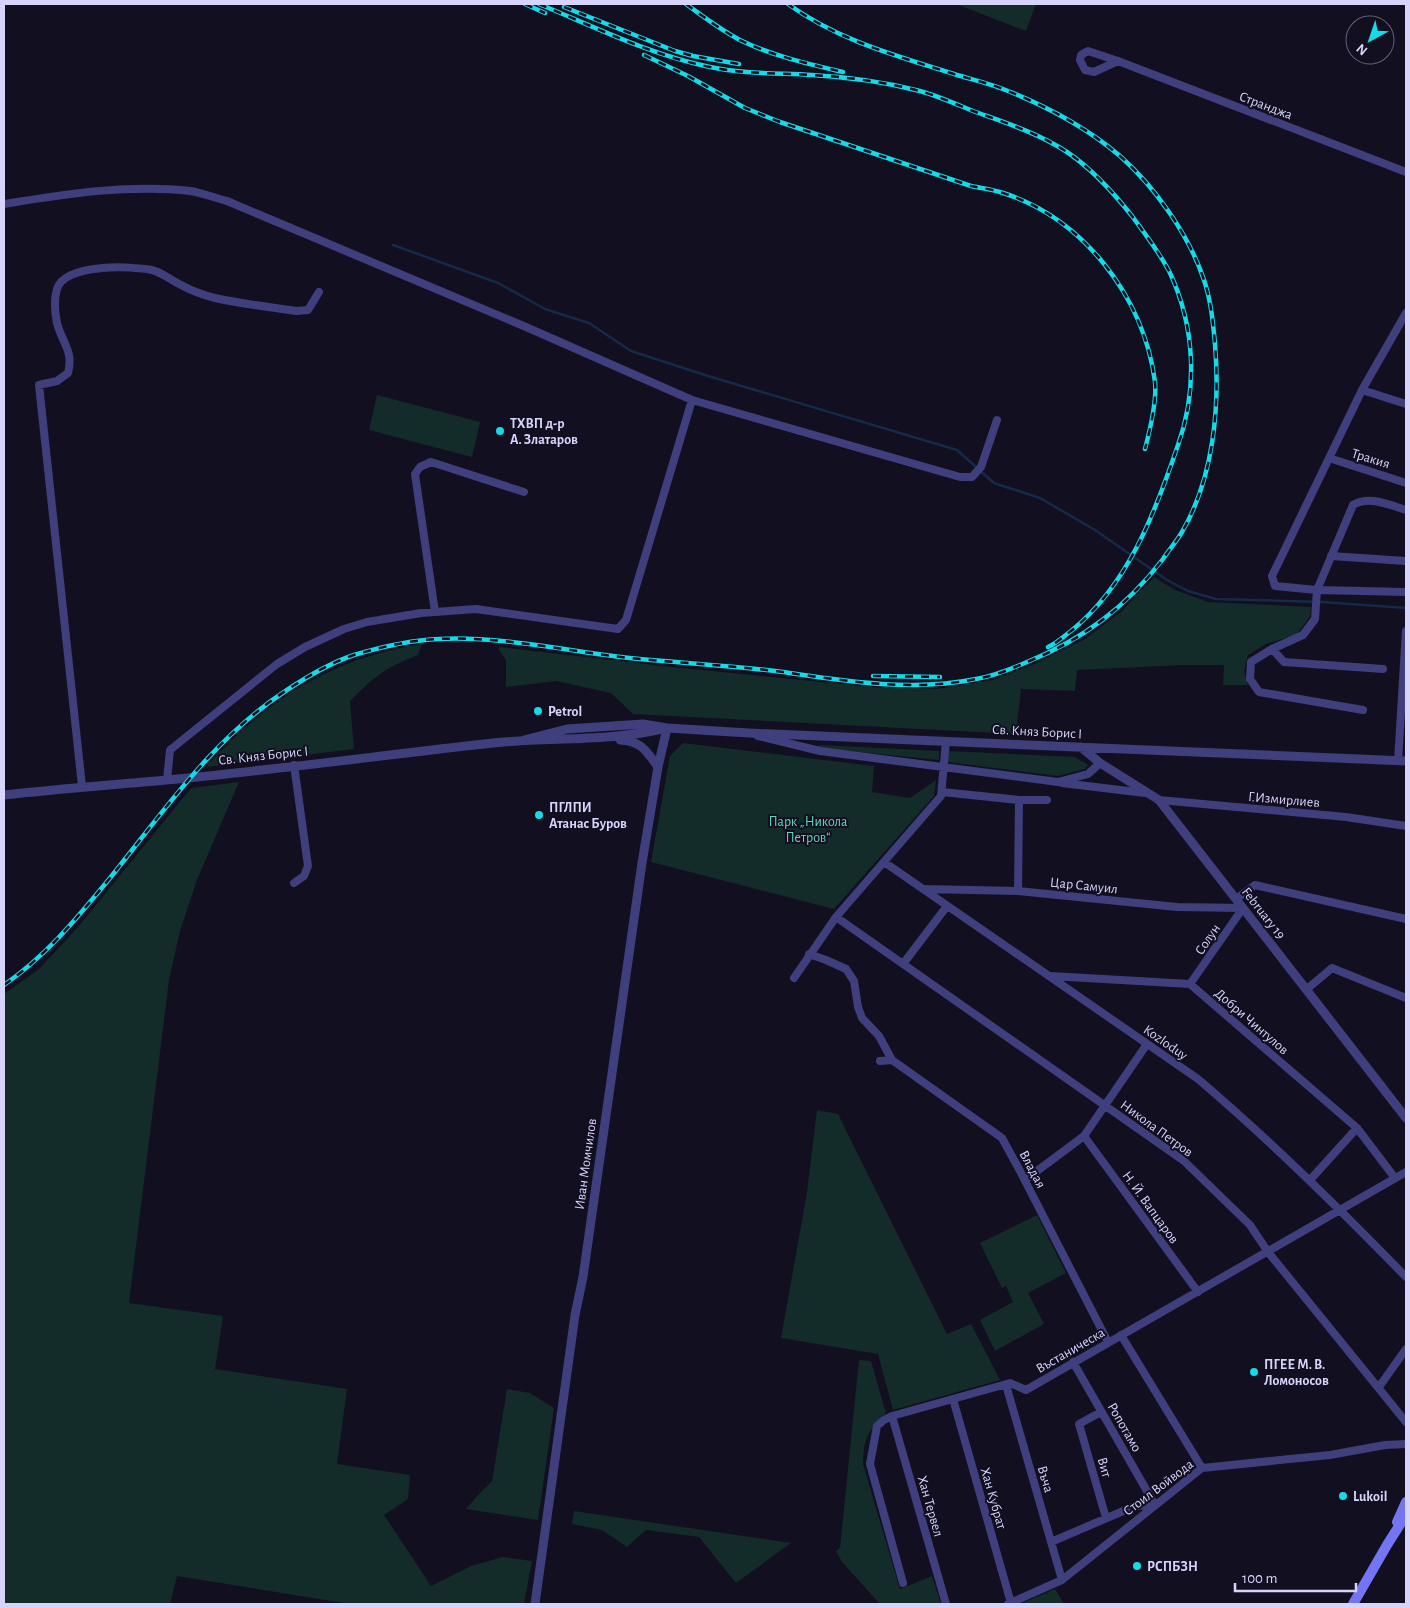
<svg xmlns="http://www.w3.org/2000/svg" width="1410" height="1608" font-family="'Alegreya Sans',sans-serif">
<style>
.green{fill:#132b29}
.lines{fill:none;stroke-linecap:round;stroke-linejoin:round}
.stream{stroke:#142a47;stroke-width:2.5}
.minor{stroke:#3e3f7c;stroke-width:8}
.tertiary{stroke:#3e3f7c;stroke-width:9}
.secondary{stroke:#7375f3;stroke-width:10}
.rail-casing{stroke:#13dbe7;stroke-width:4.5}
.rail{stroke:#120f21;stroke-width:2.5;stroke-dasharray:8;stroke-linecap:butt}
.poi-dot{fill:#13dbe7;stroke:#120f21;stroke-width:2}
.labels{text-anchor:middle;stroke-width:4;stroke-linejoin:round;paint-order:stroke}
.street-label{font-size:14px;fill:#d6d4fb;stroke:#120f21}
.poi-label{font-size:14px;font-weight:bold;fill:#d6d4fb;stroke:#120f21;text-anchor:start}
.park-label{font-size:14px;fill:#66d5b5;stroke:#120f21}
</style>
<rect width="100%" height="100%" fill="#120f21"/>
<path class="green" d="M956 4H1036L1026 31Z
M377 395 480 422 472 457 369 430Z
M1154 577 1175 590 1208 602 1311 607 1310 617 1296 635 1266 644 1248 655 1244 671 1248 685H1223L1224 665H1183L1077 670 1075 691 1021 689 1016 734 633 714 611 693 556 681 506 687V660L499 650V647L663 666 871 687 937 689 993 680 1037 663 1085 639 1121 612Z
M422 644 418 655C386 667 374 677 350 701L354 749 206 767C266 700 332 658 422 644Z
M683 743 874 766 872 792 910 798 936 780 934 796 834 909 651 862 670 756Z
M819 745 939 751V760L820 748Z
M948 751 1075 757 1088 765 1085 769 1058 776 947 762Z
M239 782 197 880 180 931 169 980 129 1303 223 1316 215 1369 347 1389 337 1464 410 1475 408 1499 384 1515 431 1586 471 1566 503 1557 532 1561 524 1604H350L177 1576 170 1604H4V994L39 969 78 927 191 788Z
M817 1110 838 1114 947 1334 971 1324 1000 1380 893 1410 878 1354 781 1338 807 1192Z
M1037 1215 1066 1273 1028 1293 1044 1324 995 1351 980 1320 1013 1302 1006 1286 1002 1288 980 1243Z
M859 1360 871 1361 886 1413C867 1432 864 1438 863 1464L900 1589 932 1576 941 1604H880L842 1562 836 1551 840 1548Z
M507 1389 530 1393 554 1408 538 1520 466 1509 478 1495 492 1481Z
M574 1511 791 1543 736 1583 699 1537 646 1530 627 1547 602 1530 572 1524Z
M1055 1589 1064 1604H1020Z"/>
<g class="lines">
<path class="stream" d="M393 245 498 283 545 309 589 323 631 351 708 376 957 450 994 483 1040 498 1095 530 1167 580 1188 591 1216 599 1322 602 1406 608"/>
<path class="minor" d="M1118 61 1094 72 1085 70 1080 60 1081 55 1088 51 1118 61 1406 172
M4 204C65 194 129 184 190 191 203 193 215 198 227 201L526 327 692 400 960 477H972L981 467 997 420
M1406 313 1362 390 1272 576 1275 586 1317 590 1406 592
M1362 390 1406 404
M1329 458 1406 483
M1331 556 1406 561
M435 612 415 474 420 467 431 462 524 492
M1272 649 1284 662 1383 669
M1363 710 1259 692 1250 679 1251 662 1272 649 1303 635 1315 619 1317 590 1353 505C1369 495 1390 505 1406 510
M758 736 820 751 1058 782 1088 774 1100 763
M1398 761 1406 631
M294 765 308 866 304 876 294 883
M167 780 170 750 277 664 305 647 344 629 367 622 421 613 476 609 618 629 626 620 692 400
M1062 783 1145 793
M82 786 39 385 57 381 68 373C74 351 62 343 57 323 55 313 54 299 57 289 65 263 132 266 152 270 161 272 171 280 179 284 190 290 203 295 215 298 242 304 270 307 297 311L308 310 319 292
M942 792 1019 800H1047
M1159 800 1346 817 1406 826
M884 862 1198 1079C1271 1141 1339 1208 1406 1277
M923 889 1018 891 1177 907 1243 908
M1018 891 1019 800
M1236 899 1255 885 1406 919
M836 917 1184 1161 1250 1225 1268 1252 1406 1422
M809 954 826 960 846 969 854 981 858 1007 862 1018 879 1036 892 1060
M903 964 947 906
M1051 976 1190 984 1357 1128 1395 1178
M794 978 836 917 941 796 946 741
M1190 984 1243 908
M1307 989 1332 968 1406 998
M880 1061 892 1060 1002 1138 1020 1171 1108 1342
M1084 1136 1198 1292
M1025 1180 1084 1136 1147 1044
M1310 1180 1357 1128
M1121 1335 1202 1468
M1006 1385 1062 1580
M1379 1387 1406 1349
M953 1399 1011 1603
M1101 1412 1079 1424 1106 1518
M892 1416 946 1604
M1051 1542 1135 1506 1155 1505 1073 1362
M903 1583 870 1464 877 1426 884 1420 892 1416 1010 1383 1026 1390 1406 1172
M1008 1604 1062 1580 1202 1468 1330 1455 1385 1445 1406 1444"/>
<path class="tertiary" d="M524 740 567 729 643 724 667 728 749 733 1406 761
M620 740C641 741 646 750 658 767
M1081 747 1100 763 1159 800 1406 1118
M4 795C58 789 112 785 166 780 275 770 384 755 493 743 549 737 606 742 662 729
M535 1604 575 1315 583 1277 642 863 658 767 667 728"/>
<path class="secondary" d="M1397 1522 1406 1502
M1353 1604 1387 1545 1406 1515"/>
<defs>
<path id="rail" d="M525 4 545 13
M539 4C595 27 650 55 710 67 743 74 778 73 812 75 848 77 885 82 920 91 938 96 956 104 973 111 1006 123 1038 133 1067 152 1092 169 1113 192 1132 216 1145 234 1160 253 1170 273 1195 327 1198 389 1178 445 1155 513 1128 585 1071 631 1064 636 1057 643 1048 647
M686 4C704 17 722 31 742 41 773 56 809 64 843 72
M564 7 675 51 693 56 739 64
M644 55 688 76 745 108 780 122 971 186C980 188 991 189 1000 192 1083 217 1144 297 1155 382 1157 401 1150 430 1145 449
M873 676 940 677
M4 985C48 954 76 919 110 878 164 811 214 737 287 690 308 676 330 663 354 655 381 647 410 640 439 639 500 636 561 650 621 657 675 663 729 665 783 672 846 681 912 692 976 679 994 676 1011 669 1027 662 1084 639 1126 607 1163 559 1169 550 1176 542 1182 532 1214 477 1220 406 1215 344 1213 322 1211 301 1204 280 1189 235 1155 187 1120 156 1087 128 1048 107 1008 91 992 84 974 80 957 75 898 56 839 41 788 4"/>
</defs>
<use href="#rail" class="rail-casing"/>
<use href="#rail" class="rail"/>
</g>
<g class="poi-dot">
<circle cx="500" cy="431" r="5"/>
<circle cx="538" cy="711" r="5"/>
<circle cx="539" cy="815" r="5"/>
<circle cx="1254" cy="1372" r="5"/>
<circle cx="1343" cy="1496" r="5"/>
<circle cx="1137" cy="1566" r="5"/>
</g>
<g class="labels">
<g class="street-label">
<text transform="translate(1266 105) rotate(21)" y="5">Странджа</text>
<text transform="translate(1371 458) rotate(17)" y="5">Тракия</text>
<text transform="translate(1037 731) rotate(3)" y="5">Св. Княз Борис I</text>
<text transform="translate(263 755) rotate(-6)" y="5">Св. Княз Борис I</text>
<text transform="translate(1284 799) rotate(5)" y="5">Г.Измирлиев</text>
<text transform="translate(1084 885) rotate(6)" y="5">Цар Самуил</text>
<text transform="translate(1264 913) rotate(52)" y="5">February 19</text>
<text transform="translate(1207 939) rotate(-56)" y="5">Солун</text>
<text transform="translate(1252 1021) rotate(41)" y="5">Добри Чинтулов</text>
<text transform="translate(1166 1042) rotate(35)" y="5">Kozloduy</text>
<text transform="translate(1157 1128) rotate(36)" y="5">Никола Петров</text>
<text transform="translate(585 1164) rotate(-82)" y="5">Иван Момчилов</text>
<text transform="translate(1033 1169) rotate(62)" y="5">Владая</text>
<text transform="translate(1151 1207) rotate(54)" y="5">Н. Й. Вапцаров</text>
<text transform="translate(1070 1350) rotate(-30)" y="5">Въстаническа</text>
<text transform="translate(1125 1427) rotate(60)" y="5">Ропотамо</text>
<text transform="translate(1105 1467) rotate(74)" y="5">Вит</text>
<text transform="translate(1046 1479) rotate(74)" y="5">Въча</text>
<text transform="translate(1158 1487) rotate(-37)" y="5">Стоил Войвода</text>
<text transform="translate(994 1498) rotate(74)" y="5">Хан Кубрат</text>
<text transform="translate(931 1506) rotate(74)" y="5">Хан Тервел</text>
</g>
<g class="poi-label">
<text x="510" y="428">ТХВП д-р<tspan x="510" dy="16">А. Златаров</tspan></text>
<text x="548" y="716">Petrol</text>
<text x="549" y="812">ПГЛПИ<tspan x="549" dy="16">Атанас Буров</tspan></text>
<text x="1264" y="1369">ПГЕЕ М. В.<tspan x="1264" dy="16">Ломоносов</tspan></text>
<text x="1353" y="1501">Lukoil</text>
<text x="1147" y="1571">РСПБЗН</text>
</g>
<g class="park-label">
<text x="808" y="826">Парк „Никола<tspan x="808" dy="16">Петров“</tspan></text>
</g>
</g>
<rect width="1410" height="1608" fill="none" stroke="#d6d4fb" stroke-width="10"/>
<g transform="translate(1370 40) rotate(220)"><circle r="24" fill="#120f21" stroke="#605e78"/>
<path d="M0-4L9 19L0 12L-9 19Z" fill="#13dbe7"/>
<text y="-8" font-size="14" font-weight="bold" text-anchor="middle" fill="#d6d4fb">N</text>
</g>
<path d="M1235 1583v8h121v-8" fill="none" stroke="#d6d4fb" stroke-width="2.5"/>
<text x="1242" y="1583" font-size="15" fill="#d6d4fb" stroke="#120f21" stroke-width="4" paint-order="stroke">100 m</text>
</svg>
